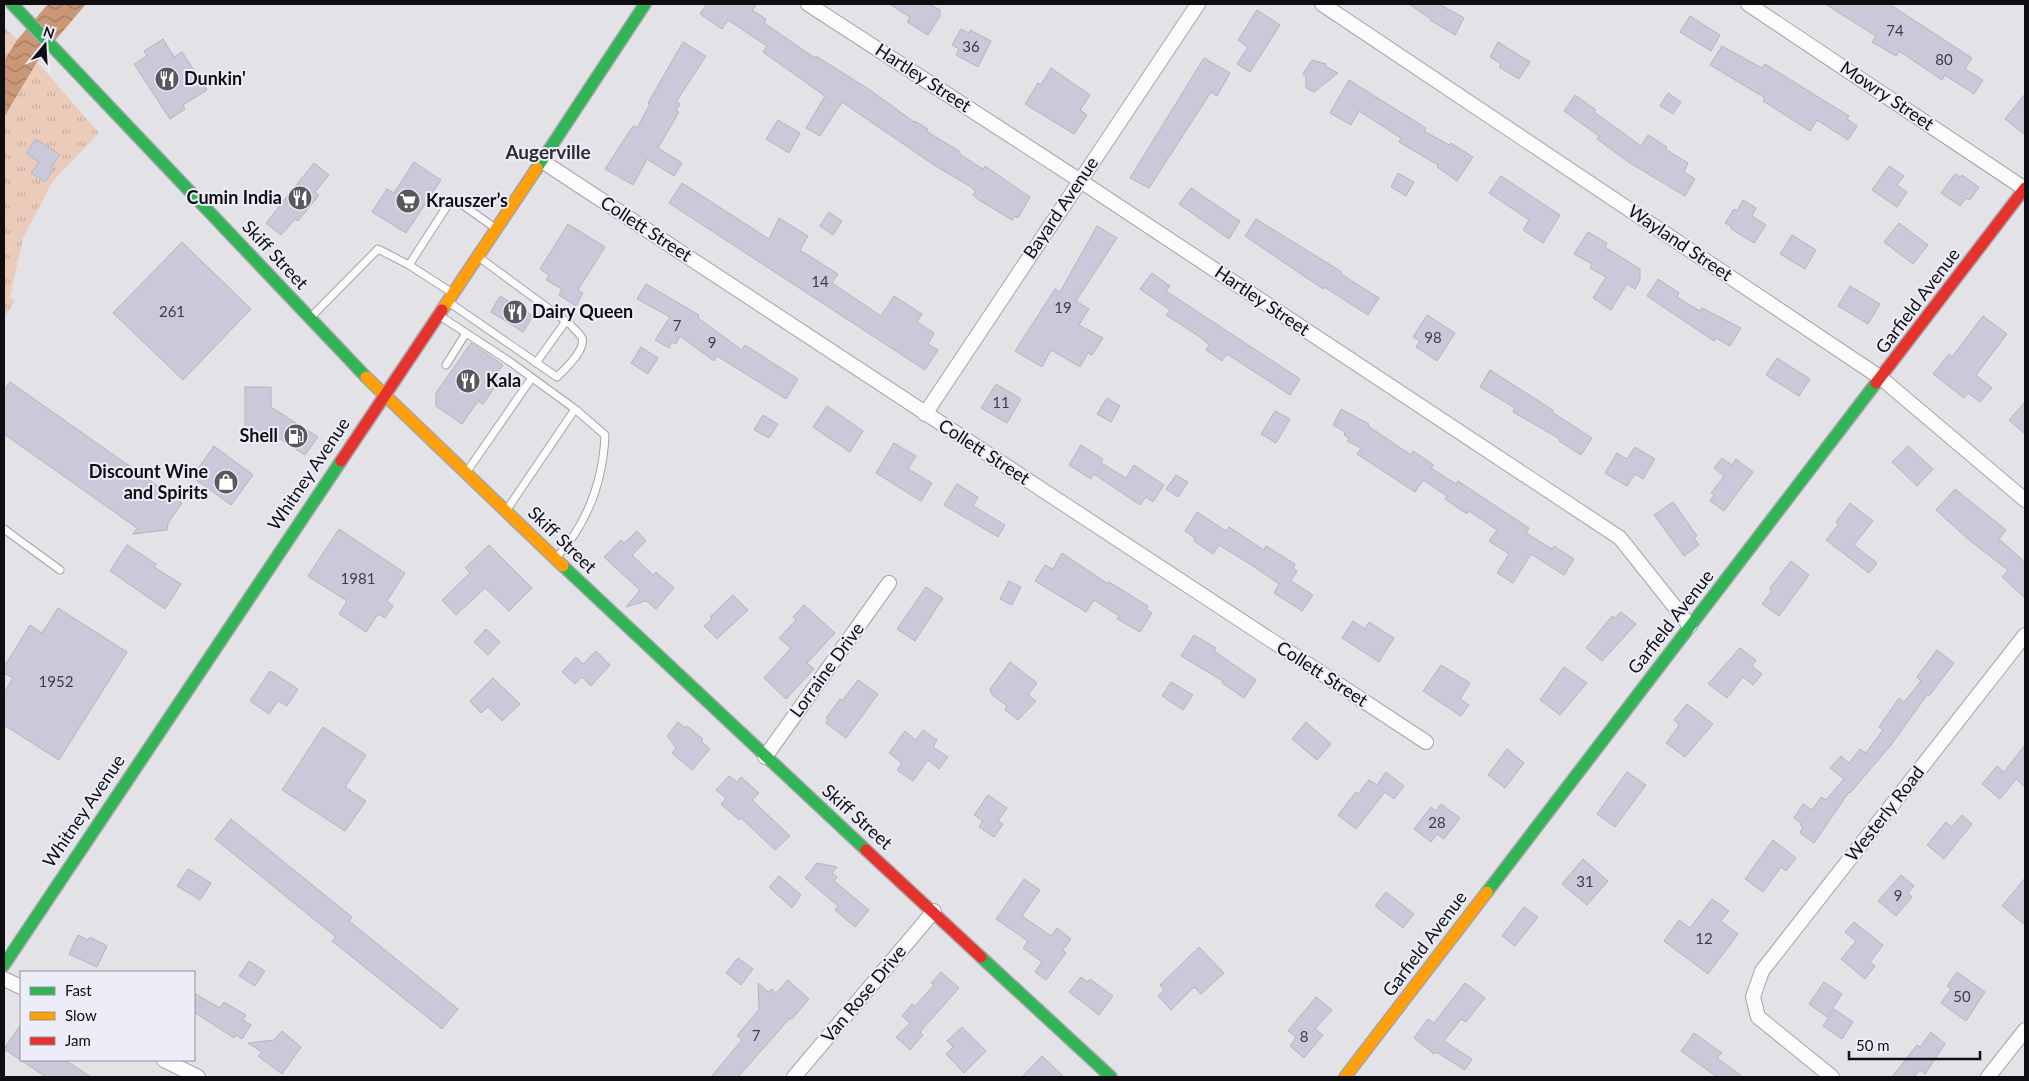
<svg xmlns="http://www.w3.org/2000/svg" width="2029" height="1081" font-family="Lato,sans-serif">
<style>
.grass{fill:url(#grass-tufts)}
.water{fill:url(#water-waves)}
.building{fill:#c9c9da;stroke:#b5b5b9}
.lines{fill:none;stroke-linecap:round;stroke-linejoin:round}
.lane-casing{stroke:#a4a5a9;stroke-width:9}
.street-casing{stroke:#a4a5a9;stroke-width:16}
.fast-casing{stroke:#a4a5a9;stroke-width:14}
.slow-casing{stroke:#a4a5a9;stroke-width:14}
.jam-casing{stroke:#a4a5a9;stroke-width:14}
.lane{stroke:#fbfbfb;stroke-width:7}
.street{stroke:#fbfbfb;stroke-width:14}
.fast{stroke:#30b455;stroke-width:11}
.slow{stroke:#ff9f0a;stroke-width:11}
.jam{stroke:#e5322d;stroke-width:11}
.labels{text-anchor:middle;stroke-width:4;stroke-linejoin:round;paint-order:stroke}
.number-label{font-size:15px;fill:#3d3d44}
.street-label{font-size:18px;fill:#0e0e12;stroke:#ecedf8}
.poi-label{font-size:18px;font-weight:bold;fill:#0e0e12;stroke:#ecedf8;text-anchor:start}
.neighbourhood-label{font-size:19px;font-weight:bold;fill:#2c2c34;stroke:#ecedf8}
</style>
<defs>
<pattern id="grass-tufts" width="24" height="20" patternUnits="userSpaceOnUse" patternTransform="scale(1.25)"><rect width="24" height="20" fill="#ebccbb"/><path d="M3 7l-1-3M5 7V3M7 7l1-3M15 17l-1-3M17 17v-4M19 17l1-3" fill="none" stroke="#c8aea0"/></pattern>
<pattern id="water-waves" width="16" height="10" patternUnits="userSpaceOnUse" patternTransform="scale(1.25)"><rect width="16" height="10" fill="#ca9877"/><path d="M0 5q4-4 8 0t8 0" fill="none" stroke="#a27a60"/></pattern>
</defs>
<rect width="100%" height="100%" fill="#e2e2e7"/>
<path class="grass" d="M4 28 19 41 99 133 53 181 23 238 10 297 15 301 4 318Z"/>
<path class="water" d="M48 4H86L37 62 4 117V61L17 40Z"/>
<path class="building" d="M707 4H757L752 10 766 19 764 23 815 58 816 56 870 90 914 122 915 121 928 129 926 131 959 151 961 155 983 169 985 166 1030 197 1018 218 1015 216 1012 220 979 200 973 195 976 191 971 187 934 165 842 102 820 136 806 128 825 96 763 52 767 46 728 20 722 29 700 14Z
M889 4H929L940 10V16L928 35 907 22 910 17Z
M1409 4H1439L1464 18 1455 35 1430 20 1431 19Z
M1825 4H1889L1972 58 1965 69 1983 80 1974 94 1945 75 1942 80 1899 51 1896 56 1872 42 1876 36Z
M1257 10 1280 25 1250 72 1237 64 1248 47 1238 40Z
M1690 16 1720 35 1711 51 1680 32Z
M961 29 969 33 970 30 991 41 978 67 956 55 959 49 952 45Z
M163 39 174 57 182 52 207 90 183 105 185 109 170 119 134 64 147 56 144 51Z
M683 42 706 56 676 102 680 104 676 111 679 112 658 148 682 163 674 176 647 159 633 185 605 169 633 126 637 128 650 104 648 103Z
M1498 42 1530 62 1519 79 1499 67 1501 64 1490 57Z
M1722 46 1762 68 1765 64 1849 116 1847 119 1857 126 1848 140 1817 120 1810 131 1763 101 1765 98 1710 65Z
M1204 58 1230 73 1217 96 1211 92 1149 188 1130 178Z
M1312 60 1326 64 1325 66 1338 73 1314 92 1306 88V76L1303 74Z
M1051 68 1090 95 1080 110 1087 115 1074 134 1025 104 1038 83 1041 85Z
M1349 80 1426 128 1424 131 1449 145 1451 143 1473 157 1457 181 1437 167 1438 165 1399 142 1401 138 1359 111 1351 125 1330 113Z
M1668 93 1681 102 1673 114 1660 106Z
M2025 94V135L2005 119Z
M1575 95 1596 110 1594 112 1641 146 1648 135 1667 147 1665 149 1688 163 1684 172 1695 179 1685 196 1630 163 1597 139 1599 136 1564 111Z
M778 120 800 133 789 153 766 139Z
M36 139 60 155 51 167 54 169 45 182 31 173 39 162 26 153Z
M414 162 441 180 406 233 372 212 387 189 394 193Z
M314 163 329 175 315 192 319 195 298 221 295 219 281 235 266 223Z
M1889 166 1904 176 1897 185 1907 192 1897 207 1872 190Z
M1398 173 1414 182 1406 196 1391 187Z
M1955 174 1960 177 1962 175 1979 187 1970 200 1966 198 1960 206 1941 193Z
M1501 176 1560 215 1543 243 1523 230 1529 220 1489 193Z
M682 183 769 239 779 218 808 236 800 250 838 274 832 283 881 316 894 296 922 314 917 322 934 333 928 344 938 350 925 370 669 203Z
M1191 188 1240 221 1229 239 1179 204Z
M1743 200 1756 208 1752 216 1766 225 1754 243 1731 229V226L1725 223 1734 209 1737 211Z
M829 212 842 221 833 235 820 226Z
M1256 219 1342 272 1341 274 1379 298 1368 315 1324 287 1323 289 1245 236Z
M1899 223 1928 245 1913 264 1884 242Z
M568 224 605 247 578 290 583 293 576 306 559 295 562 289 546 280 549 275 540 269Z
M1097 226 1117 238 1076 301 1089 309 1079 325 1103 338 1092 355 1088 353 1080 367 1051 350 1042 367 1015 351 1055 289 1060 292Z
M1588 232 1607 243 1605 247 1640 269V280L1635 289 1627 284 1611 310 1593 298 1606 277 1590 268 1592 264 1574 254Z
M1792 235 1816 250 1805 269 1780 254Z
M182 242 251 309 183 380 113 313Z
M1152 273 1170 286 1166 291 1300 379 1290 395 1227 354 1222 361 1206 350 1209 345 1200 337 1166 315 1170 310 1140 289Z
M1658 279 1679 293 1677 297 1700 311 1702 308 1741 328 1730 346 1716 338 1714 341 1647 296Z
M646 284 699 315 698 318 742 350 745 345 798 379 786 399 717 356 714 361 680 336 676 344 672 342 669 348 655 340 670 317 637 299Z
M1850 286 1880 304 1868 324 1838 306Z
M500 296 533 316 523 332 491 312Z
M1427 315 1455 333 1437 361 1416 347 1420 341 1413 337Z
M1983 316 2007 334 1976 375 1992 388 1980 402 1968 393 1964 398 1933 374 1949 354 1952 357Z
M471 343 503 365 494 378 499 381 483 404 478 401 462 424 436 406V393Z
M641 347 658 358 648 374 631 363Z
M1777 358 1810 379 1799 396 1766 375Z
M1490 370 1553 410 1552 412 1592 438 1581 455 1559 441 1560 439 1513 412 1515 408 1480 387Z
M10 382 182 503 168 523 167 530 133 534 137 528 4 434V391Z
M996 384 1021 399 1007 423 981 408Z
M245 387H271V407L318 437 305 455 268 431 245 432Z
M1107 398 1120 406 1111 422 1097 414Z
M2025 402V434L2009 420Z
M827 406 863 431 850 452 813 427Z
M1341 409 1369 424 1368 426 1411 455 1413 451 1434 465 1431 468 1456 484 1458 481 1529 528 1526 533 1552 549 1554 546 1574 559 1564 575 1531 554 1513 583 1497 573 1509 554 1489 541 1497 530 1469 511 1467 514 1445 499 1447 496 1423 480 1415 492 1357 454 1361 448 1347 441 1349 438 1344 435 1345 432 1333 425Z
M1275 411 1290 419 1276 443 1261 434Z
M763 415 778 424 769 438 754 430Z
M894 443 916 456 908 469 932 483 921 501 876 473Z
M1081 445 1103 459 1101 463 1126 478 1134 465 1164 485 1153 502 1146 497 1140 505 1094 474 1091 479 1069 465Z
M214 446 253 475 231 505 192 477Z
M1908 446 1933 469 1917 486 1892 462Z
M1635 447 1655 459 1643 479 1635 474 1627 486 1605 473 1617 453 1627 459Z
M1722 458 1732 465 1736 459 1753 472 1724 511 1710 501 1714 495 1711 493 1724 476 1714 468Z
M1176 475 1188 482 1178 497 1166 489Z
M957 484 978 497 973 506 1005 525 998 537 944 505Z
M1955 489 2006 530 1999 539 2025 562V598L2002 577 2008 570 1968 539 1936 510Z
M1673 502 1697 536 1694 538 1699 545 1684 556 1654 515Z
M1850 503 1873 521 1854 545 1877 563 1869 573 1826 540 1839 524 1836 522Z
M1197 512 1226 531 1229 527 1264 550 1266 546 1295 564 1293 568 1297 571 1291 581 1313 595 1302 611 1274 593 1279 584 1253 566 1219 545 1213 554 1194 541 1195 538 1185 531Z
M339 529 405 573 387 601 393 606 385 618 378 614 366 632 339 614 347 601 308 576Z
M637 531 646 541 632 555 653 575 656 572 674 588 656 609 646 601 626 607 640 590 604 557 621 540 624 543Z
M127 545 156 564 154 567 181 584 165 609 110 571Z
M489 545 532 588 509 611 485 588 456 615 442 600 470 573 465 568Z
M1062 553 1108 584 1109 582 1148 606 1146 609 1152 613 1140 632 1117 619 1119 616 1094 600 1086 612 1035 581 1045 565 1053 569Z
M1791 561 1809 575 1779 616 1762 604 1771 592 1770 588Z
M1009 581 1021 587 1012 605 1000 599Z
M926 587 943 598 915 641 897 629Z
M733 595 748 610 717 639 704 626 712 619 710 617Z
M804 605 835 633 807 663 814 669 786 699 764 678 791 648 779 638 796 620 793 617Z
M58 608 127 652 59 760 4 725V693L13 678 4 673V667L30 625 42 633Z
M1621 612 1636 624 1602 661 1586 648 1612 616 1615 618Z
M1353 621 1365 629 1369 622 1394 638 1379 662 1342 638Z
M486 629 500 642 488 655 474 642Z
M1194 635 1216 648 1214 651 1256 680 1244 698 1222 683 1223 681 1181 656Z
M1740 648 1756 660 1752 666 1762 674 1753 685 1743 677 1727 698 1708 684Z
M1937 650 1954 663 1929 696 1927 695 1891 745 1850 793 1849 792 1814 843 1800 833 1803 827 1800 825 1801 823 1794 818 1803 804 1812 810 1821 797 1826 800 1844 779 1830 768 1841 756 1849 763 1860 749 1866 753 1883 730 1879 727 1899 698 1904 702 1921 681 1917 677Z
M596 651 610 665 591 686 582 677 575 684 562 672 576 657 583 664Z
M1010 662 1037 683 1028 695 1036 701 1018 720 1005 710 1007 706 992 695 990 689Z
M1441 665 1470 683 1460 699 1469 705 1461 716 1423 691Z
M1564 667 1587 683 1560 715 1540 700Z
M270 671 298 689 287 706 278 701 269 714 250 701Z
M493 678 520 704 502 721 488 707 481 713 470 701Z
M858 680 878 694 846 738 826 723 828 720 826 718 840 699 842 701Z
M1171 682 1193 695 1183 710 1162 696Z
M1687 704 1713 724 1685 757 1666 743 1678 727 1679 724 1674 720Z
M678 722 685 728 687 726 703 739 701 741 710 749 692 770 672 753 676 748 667 736Z
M1306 722 1331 744 1317 760 1292 739Z
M323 727 366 755 345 787 366 801 345 831 282 790Z
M923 730 937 740 933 747 948 757 939 769 928 760 913 781 897 770 902 763 889 753 905 731 916 740Z
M2025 745V787L2016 779 2000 799 1982 784 1997 766 2004 772Z
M1507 749 1524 763 1505 788 1488 775Z
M1386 772 1404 786 1394 799 1385 792 1356 829 1338 815 1356 792 1358 794 1369 780 1377 785Z
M1627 772 1646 785 1615 827 1597 814Z
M729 776 737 782 741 777 759 793 752 800 790 836 775 850 741 818 739 820 721 804 726 798 716 790Z
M988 795 1007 808 998 821 1003 824 994 837 979 827 983 821 974 815Z
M1441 804 1460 818 1444 839 1437 834 1431 842 1414 829 1431 807 1436 811Z
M1962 815 1972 824 1944 859 1927 845 1946 822 1952 827Z
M231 819 352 917 349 921 458 1009 442 1029 332 941 336 937 215 839Z
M1773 840 1796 858 1786 871 1781 867 1763 892 1745 879Z
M1583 859 1608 881 1587 905 1562 884Z
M817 863 837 867 832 873 837 877 834 881 869 910 855 927 835 910 838 906 805 878Z
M188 869 211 883 200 900 177 886Z
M1901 875 1914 886 1908 893 1912 897 1896 916 1878 901Z
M779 876 801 895 792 908 769 887Z
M2025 878V925L2002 906Z
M1024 879 1040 890 1022 916 1051 936 1057 928 1071 939 1063 950 1066 953 1046 980 1035 972 1042 962 1023 948 1028 941 996 919Z
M1386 892 1414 914 1403 928 1375 906Z
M1712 899 1729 911 1721 921 1738 934 1708 974 1664 941 1679 920 1690 928Z
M1524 907 1538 917 1515 946 1502 936Z
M1854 922 1883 945 1870 962 1875 966 1865 979 1841 959 1856 941 1845 932Z
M78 935 88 940 90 937 107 946 97 967 69 954Z
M1199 947 1224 973 1201 994 1194 987 1171 1010 1158 996 1164 990 1160 985Z
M738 958 753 969 741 985 726 973Z
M249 961 265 971 255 986 239 976Z
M941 972 959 988 920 1032 923 1035 910 1050 896 1037 910 1023 902 1016 912 1004 915 1006 934 985 931 983Z
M1957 972 1985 992 1966 1021 1941 1003 1951 989 1947 986Z
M1081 977 1088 982 1090 979 1113 996 1099 1015 1069 992Z
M788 980 809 999 792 1019 790 1018 738 1077H711L742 1040 737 1036 759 1009 758 983 768 992 772 989 776 993Z
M1824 982 1842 994 1827 1017 1809 1004Z
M1465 983 1485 998 1466 1022 1461 1019 1444 1041 1472 1059 1465 1070 1436 1052 1434 1054 1414 1038 1428 1019 1434 1023Z
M194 993 220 1008 224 1002 246 1015 243 1020 251 1025 242 1039 236 1035 234 1038 194 1012Z
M1316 997 1332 1010 1315 1029 1323 1035 1304 1058 1290 1046 1296 1037 1288 1031Z
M1834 1009 1853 1022 1842 1039 1823 1026Z
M21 1024V1060H65L91 1077H46L4 1049Z
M962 1027 986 1051 964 1073 946 1054 953 1047 947 1041Z
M282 1031 301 1047 282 1074 258 1056 262 1052 248 1043 274 1040Z
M1931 1032 1945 1044 1925 1074 1920 1070 1914 1077H1892L1917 1045 1920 1047Z
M1694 1033 1722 1053 1717 1058 1743 1077H1717L1681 1051Z
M1042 1056 1064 1077H1022Z"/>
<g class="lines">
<defs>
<path id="lane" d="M409 265 451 292
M450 303 557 377C564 370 586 350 582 338 580 334 574 329 571 325L480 258
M440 316 509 361 575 409 506 511
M311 317 378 249 409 265 449 203H460L495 228
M536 363 566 321
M446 365 466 333
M466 473 531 379
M4 529 60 570
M556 558C587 524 603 481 605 435L575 409"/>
<path id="street" d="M808 4 1079 180 1620 538 1690 626
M1322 4 1881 378 2025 500
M1748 4 2025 189
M542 161 1426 742
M925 414 1198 4
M765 757 889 583
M4 979 21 987
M164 1060 198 1077
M794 1077 934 911
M1832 1077 1758 1017 1753 997 1762 971 2025 635
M1988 1077 2025 1030"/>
<path id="fast" d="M12 4 366 377
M537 168 645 4
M563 566 866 850
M1487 892 1876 383
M981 957 1111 1077
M4 965 341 461"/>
<path id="slow" d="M442 310 537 168
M366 377 563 566
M1345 1077 1487 892"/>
<path id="jam" d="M1876 383 2025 188
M341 461 442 310
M866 850 981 957"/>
</defs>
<use href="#lane" class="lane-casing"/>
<use href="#street" class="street-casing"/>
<use href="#fast" class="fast-casing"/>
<use href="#slow" class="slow-casing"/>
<use href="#jam" class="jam-casing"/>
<use href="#lane" class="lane"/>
<use href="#street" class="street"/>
<use href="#fast" class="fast"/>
<use href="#slow" class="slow"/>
<use href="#jam" class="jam"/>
</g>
<defs>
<symbol id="restaurant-disc" viewBox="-11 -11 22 22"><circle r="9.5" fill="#58585d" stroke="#ecedf8"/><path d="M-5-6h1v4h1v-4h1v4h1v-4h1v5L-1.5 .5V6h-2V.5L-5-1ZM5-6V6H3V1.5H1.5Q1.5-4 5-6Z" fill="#fff"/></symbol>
<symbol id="supermarket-disc" viewBox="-11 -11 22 22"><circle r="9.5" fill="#58585d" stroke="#ecedf8"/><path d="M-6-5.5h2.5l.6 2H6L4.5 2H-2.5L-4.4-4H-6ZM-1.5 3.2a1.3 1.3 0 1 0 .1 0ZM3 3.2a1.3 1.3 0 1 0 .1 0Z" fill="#fff"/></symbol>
<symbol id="fuel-disc" viewBox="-11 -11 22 22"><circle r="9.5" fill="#58585d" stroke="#ecedf8"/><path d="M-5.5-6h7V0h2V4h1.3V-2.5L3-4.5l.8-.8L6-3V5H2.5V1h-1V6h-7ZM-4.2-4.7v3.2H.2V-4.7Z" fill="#fff"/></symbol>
<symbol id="shop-disc" viewBox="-11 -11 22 22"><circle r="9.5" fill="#58585d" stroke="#ecedf8"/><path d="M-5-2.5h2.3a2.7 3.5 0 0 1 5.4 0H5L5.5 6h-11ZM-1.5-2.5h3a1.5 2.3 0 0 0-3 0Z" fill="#fff"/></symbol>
</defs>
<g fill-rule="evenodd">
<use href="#restaurant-disc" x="153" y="65" width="28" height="28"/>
<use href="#restaurant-disc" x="286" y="184" width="28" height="28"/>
<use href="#supermarket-disc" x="394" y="187" width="28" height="28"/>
<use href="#restaurant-disc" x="501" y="298" width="28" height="28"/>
<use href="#restaurant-disc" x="454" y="367" width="28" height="28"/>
<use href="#fuel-disc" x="282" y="422" width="28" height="28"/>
<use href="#shop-disc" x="212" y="468" width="28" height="28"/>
</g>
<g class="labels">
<g class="number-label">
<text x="1895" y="36">74</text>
<text x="971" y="52">36</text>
<text x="1944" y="65">80</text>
<text x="820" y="287">14</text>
<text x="1063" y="313">19</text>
<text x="172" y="317">261</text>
<text x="677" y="331">7</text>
<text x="1433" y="343">98</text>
<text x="712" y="348">9</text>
<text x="1001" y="408">11</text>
<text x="358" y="584">1981</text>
<text x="56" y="687">1952</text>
<text x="1437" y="828">28</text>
<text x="1585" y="887">31</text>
<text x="1898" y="901">9</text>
<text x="1704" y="944">12</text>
<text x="1962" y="1002">50</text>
<text x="756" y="1041">7</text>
<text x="1304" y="1042">8</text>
</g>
<g class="street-label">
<text transform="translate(923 78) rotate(33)" y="6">Hartley Street</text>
<text transform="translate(1887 96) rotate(34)" y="6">Mowry Street</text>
<text transform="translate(1061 208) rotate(-56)" y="6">Bayard Avenue</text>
<text transform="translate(646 229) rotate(33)" y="6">Collett Street</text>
<text transform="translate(1680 243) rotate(34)" y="6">Wayland Street</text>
<text transform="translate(275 255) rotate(47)" y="6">Skiff Street</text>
<text transform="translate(1262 301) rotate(34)" y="6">Hartley Street</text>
<text transform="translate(1918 301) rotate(-53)" y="6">Garfield Avenue</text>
<text transform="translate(984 452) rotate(33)" y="6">Collett Street</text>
<text transform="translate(309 474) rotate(-56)" y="6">Whitney Avenue</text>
<text transform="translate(562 540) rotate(44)" y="6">Skiff Street</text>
<text transform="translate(1671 622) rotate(-52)" y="6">Garfield Avenue</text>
<text transform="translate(827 670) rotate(-54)" y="6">Lorraine Drive</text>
<text transform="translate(1322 674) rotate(33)" y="6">Collett Street</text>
<text transform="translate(84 811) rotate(-56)" y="6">Whitney Avenue</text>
<text transform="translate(1885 814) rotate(-52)" y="6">Westerly Road</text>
<text transform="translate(857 817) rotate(42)" y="6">Skiff Street</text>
<text transform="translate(1425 944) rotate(-53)" y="6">Garfield Avenue</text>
<text transform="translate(864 994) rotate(-50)" y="6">Van Rose Drive</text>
</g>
<g class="poi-label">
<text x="184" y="85">Dunkin'</text>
<text x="282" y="204" text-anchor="end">Cumin India</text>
<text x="426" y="207">Krauszer’s</text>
<text x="532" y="318">Dairy Queen</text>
<text x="486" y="387">Kala</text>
<text x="278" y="442" text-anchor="end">Shell</text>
<text x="208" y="478" text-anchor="end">Discount Wine<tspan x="208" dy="21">and Spirits</tspan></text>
</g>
<g class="neighbourhood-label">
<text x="548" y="159">Augerville</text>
</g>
</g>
<rect width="2029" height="1081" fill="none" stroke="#0e0e12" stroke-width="10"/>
<rect x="20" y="971" width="175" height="90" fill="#ecedf8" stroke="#93949c"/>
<rect x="30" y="987" width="25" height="8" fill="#30b455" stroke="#93949c"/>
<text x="65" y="996" font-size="15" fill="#0e0e12">Fast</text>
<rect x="30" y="1012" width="25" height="8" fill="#ff9f0a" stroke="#93949c"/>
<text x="65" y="1021" font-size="15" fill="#0e0e12">Slow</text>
<rect x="30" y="1037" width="25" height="8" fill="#e5322d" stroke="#93949c"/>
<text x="65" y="1046" font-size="15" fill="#0e0e12">Jam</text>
<g transform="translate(45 45) rotate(18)" stroke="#ecedf8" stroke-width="4" paint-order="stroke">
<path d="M0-4L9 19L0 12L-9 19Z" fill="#0e0e12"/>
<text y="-8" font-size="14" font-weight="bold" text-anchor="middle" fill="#0e0e12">N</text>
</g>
<path d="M1849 1051v8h131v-8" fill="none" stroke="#0e0e12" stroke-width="2.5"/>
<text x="1856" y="1051" font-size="15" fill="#0e0e12" stroke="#ecedf8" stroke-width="4" paint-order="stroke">50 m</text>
</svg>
